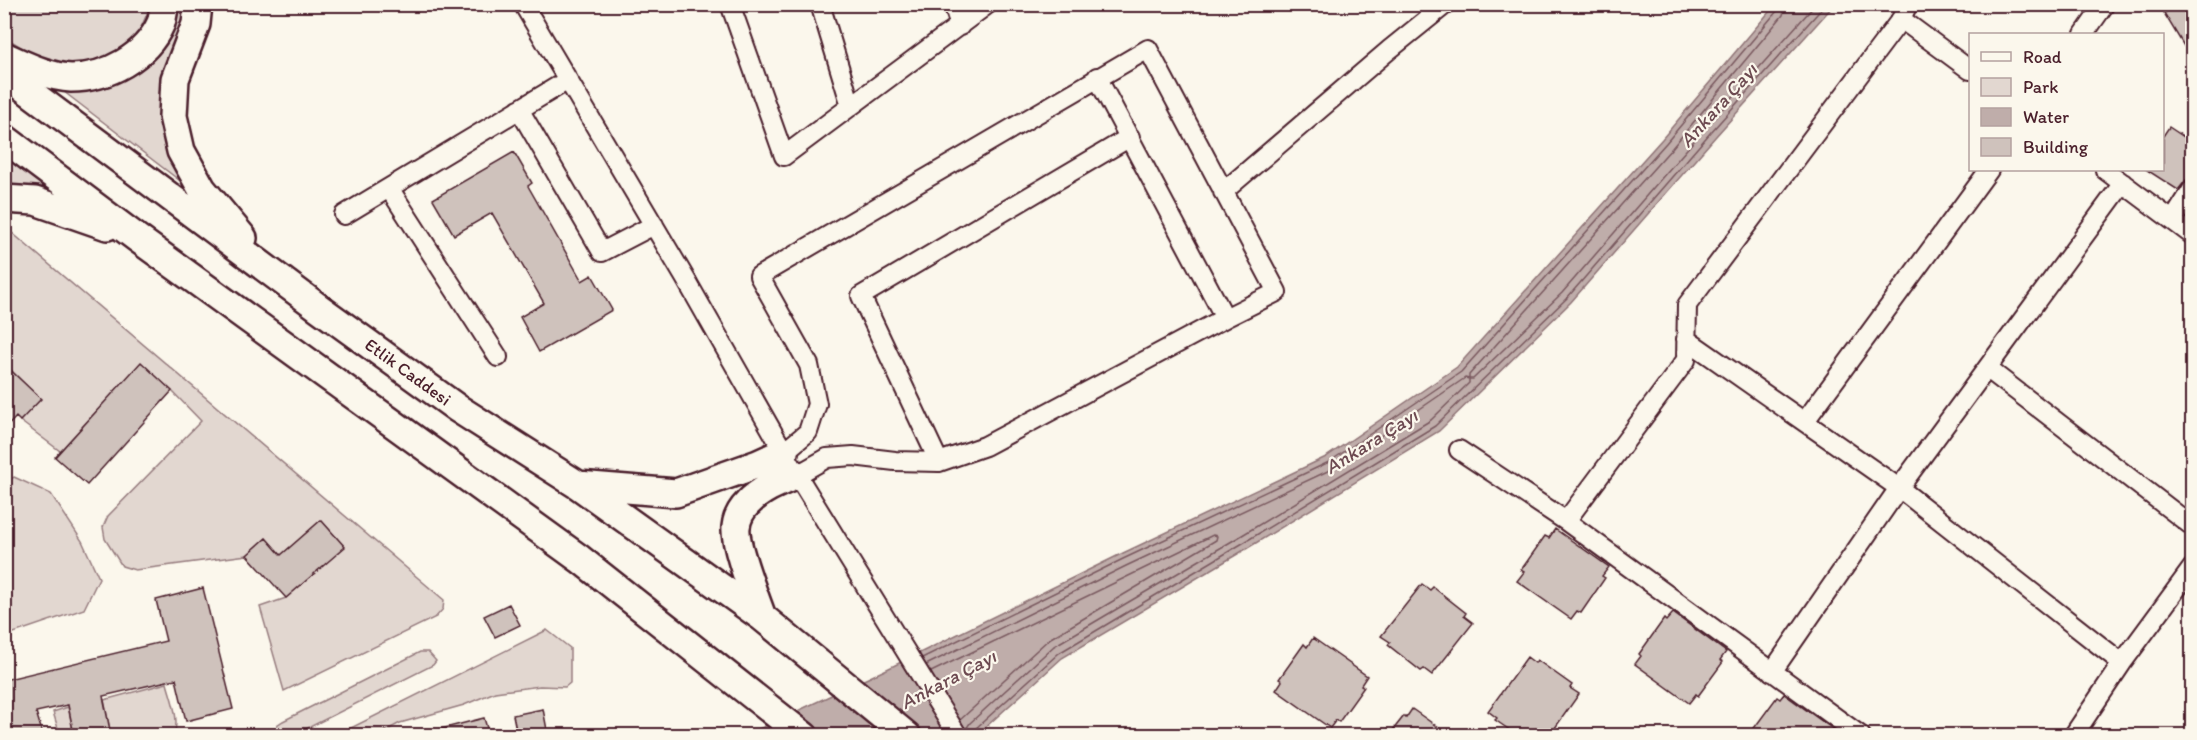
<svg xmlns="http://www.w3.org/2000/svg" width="2197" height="740" font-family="Itim,sans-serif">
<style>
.green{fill:#e2d7d0;stroke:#967b7e;stroke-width:1.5}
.water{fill:#bfadaa;stroke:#907477;stroke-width:1.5}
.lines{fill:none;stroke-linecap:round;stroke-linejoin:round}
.shore{stroke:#79585e;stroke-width:1.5}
.building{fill:#cfc2bc;stroke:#4a1f2b;stroke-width:1.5}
.street-casing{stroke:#4a1f2b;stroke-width:22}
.primary-casing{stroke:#4a1f2b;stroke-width:32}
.street{stroke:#fbf7ec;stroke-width:18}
.primary{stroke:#fbf7ec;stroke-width:27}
.labels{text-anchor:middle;stroke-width:4.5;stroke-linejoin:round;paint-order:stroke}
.street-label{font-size:18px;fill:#4a1f2b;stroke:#fbf7ec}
.water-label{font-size:20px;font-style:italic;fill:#6d4a51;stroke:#fbf7ec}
</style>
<rect width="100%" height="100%" fill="#fbf7ec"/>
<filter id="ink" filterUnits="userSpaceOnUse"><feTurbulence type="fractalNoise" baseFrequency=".0167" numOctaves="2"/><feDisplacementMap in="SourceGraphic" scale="12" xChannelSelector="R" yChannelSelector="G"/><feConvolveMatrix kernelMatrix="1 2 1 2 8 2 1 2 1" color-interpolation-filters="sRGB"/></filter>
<g filter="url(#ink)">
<path class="green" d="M4 5H151L138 34 114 58 83 67 43 61 5 37Z
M176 5H188L164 125 179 180 55 85 89 84Z
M4 152 58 195 5 188Z
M4 226 444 600 443 609 436 617 284 691 260 607 286 598 344 547 321 520 281 555 266 538 247 555 135 570 122 566 105 539 103 527 108 516 201 421 172 391 141 363 60 451 20 421 40 399 5 364Z
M14 477 51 494 82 541 99 578 84 609 5 636V482Z
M547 630 570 648V683L565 687 540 686 495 692 464 705 400 723 378 735H337Z
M420 652H428L436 661 433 665 294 735H279L277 731V725L283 721Z
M167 683C171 699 180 719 174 735H111L104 700Z
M68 707 74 735H60L53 712Z"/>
<path class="water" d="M1775 5H1834L1716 136 1571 302 1439 431 1246 549 1062 658 978 734 974 736H744L885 670 1121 554 1326 457 1457 367 1662 139Z"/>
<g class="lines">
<path class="shore" d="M1786 4 1783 15 1672 148 1469 375V379H1473L1562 293 1706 127 1816 4
M922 658 1123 559 1329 462 1461 372 1666 143 1777 11 1779 4
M926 665 1126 566 1332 469 1465 378 1469 379V383L1431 420 1239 537 1054 646 970 723 966 729
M931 672 1213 535 1217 536 1216 540 1049 639 960 720
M973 736 975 729 1059 653 1243 543 1435 426 1567 298 1711 132 1826 4"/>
</g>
<path class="building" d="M2178 4H2193V61L2164 13Z
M2169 127 2193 143V179L2186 180 2178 190 2147 170H2163V136Z
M514 152 532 183 528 186 582 281 592 275 612 310 539 352 520 317 544 303 492 213 454 235 433 199Z
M141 362 172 391 87 485 55 457Z
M4 364 41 399 20 421 16 417 4 430Z
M321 520 345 547 286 598 247 555 266 538 281 555Z
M1555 529 1609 567 1602 576 1605 578 1581 613 1577 611 1571 619 1517 581 1524 572 1521 570 1545 536 1549 538Z
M1422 584 1430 590 1433 587 1466 613 1464 616 1473 623 1432 675 1424 669 1421 671 1388 645 1390 642 1381 636Z
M203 588 233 709 186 721 176 679 103 696 111 735H74L68 705 36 712 43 735H10L4 715V680L166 641 156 600Z
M509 604 520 625 495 637 484 616Z
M1673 613 1726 652 1720 660 1723 662 1698 696 1696 694 1689 703 1635 664 1641 656 1639 654 1664 619 1666 621Z
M1313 638 1367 676 1361 685 1364 687 1339 722 1336 720 1330 728 1276 690 1282 681 1279 679 1304 644 1307 647Z
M1527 657 1535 663 1537 660 1572 685 1570 688 1579 694 1550 735H1517L1495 720 1497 718 1488 711Z
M1784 694 1841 735H1749L1777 697 1780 699Z
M543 709 548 735H517L513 715Z
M1412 709 1449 735H1389L1404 716 1406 718Z
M484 718 489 735H437V730Z"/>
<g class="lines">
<defs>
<path id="street" d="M523 4 685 278 797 475 958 736
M730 4 784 156 988 4
M820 4 851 106
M953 4 960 26
M1901 19 1970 70
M2084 34 2105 4
M519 109 602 252 654 225
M2105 170 2192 235
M389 188 498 357
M1223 192 1389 50 1446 4
M344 215 568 80
M2173 220 2192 190
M1686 339 1899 488 2122 663
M1988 369 2192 526
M1805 421 1989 170
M1459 450 1566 521 1861 736
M784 452 808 432 817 404 809 365 759 276 1148 49 1277 292 1225 318
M939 462 861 296 1130 137
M797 475 827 458 853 456 895 461 939 462 985 446 1225 318 1097 77
M1566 521 1686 360 1687 305 1901 19 1908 4
M1772 672 1899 488 2123 183
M2073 736 2122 663 2192 568"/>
<path id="primary" d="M198 4 196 24 175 79 173 116 181 151 202 189 243 238
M4 56C25 65 48 77 71 78 107 78 146 57 161 23 163 17 163 10 165 4
M4 73 319 308 457 408 578 485 762 617 907 736
M4 138 137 238 580 559 804 736
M4 199 35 201 107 226
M578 485 676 493 758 464 784 452
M762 617C755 597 734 545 736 527 737 517 741 510 748 503 761 489 780 482 797 475"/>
</defs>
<use href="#street" class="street-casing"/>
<use href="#primary" class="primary-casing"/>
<use href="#street" class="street"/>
<use href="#primary" class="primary"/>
</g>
</g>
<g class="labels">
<g class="street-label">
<text transform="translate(408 372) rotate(36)" y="6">Etlik Caddesi</text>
</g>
<g class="water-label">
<text transform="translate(1718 105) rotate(-48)" y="7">Ankara Çayı</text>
<text transform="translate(1371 441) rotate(-32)" y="7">Ankara Çayı</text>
<text transform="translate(948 679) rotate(-28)" y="7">Ankara Çayı</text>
</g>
</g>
<rect width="2197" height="740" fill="none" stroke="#fbf7ec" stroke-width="24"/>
<rect x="12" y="12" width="2173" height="716" fill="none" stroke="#4a1f2b" stroke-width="2" filter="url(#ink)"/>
<rect x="1969" y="33" width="195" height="138" fill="#fbf7ec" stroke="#b4a19f" stroke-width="1.5"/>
<rect x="1981" y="52" width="30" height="9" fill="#fbf7ec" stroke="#b4a19f" stroke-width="1.5"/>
<text x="2023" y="63" font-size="18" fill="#4a1f2b">Road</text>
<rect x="1981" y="78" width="30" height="18" fill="#e2d7d0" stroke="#b4a19f" stroke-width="1.5"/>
<text x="2023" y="93" font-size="18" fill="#4a1f2b">Park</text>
<rect x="1981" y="108" width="30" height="18" fill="#bfadaa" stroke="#b4a19f" stroke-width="1.5"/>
<text x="2023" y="123" font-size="18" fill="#4a1f2b">Water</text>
<rect x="1981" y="138" width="30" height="18" fill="#cfc2bc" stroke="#b4a19f" stroke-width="1.5"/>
<text x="2023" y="153" font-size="18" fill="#4a1f2b">Building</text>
</svg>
